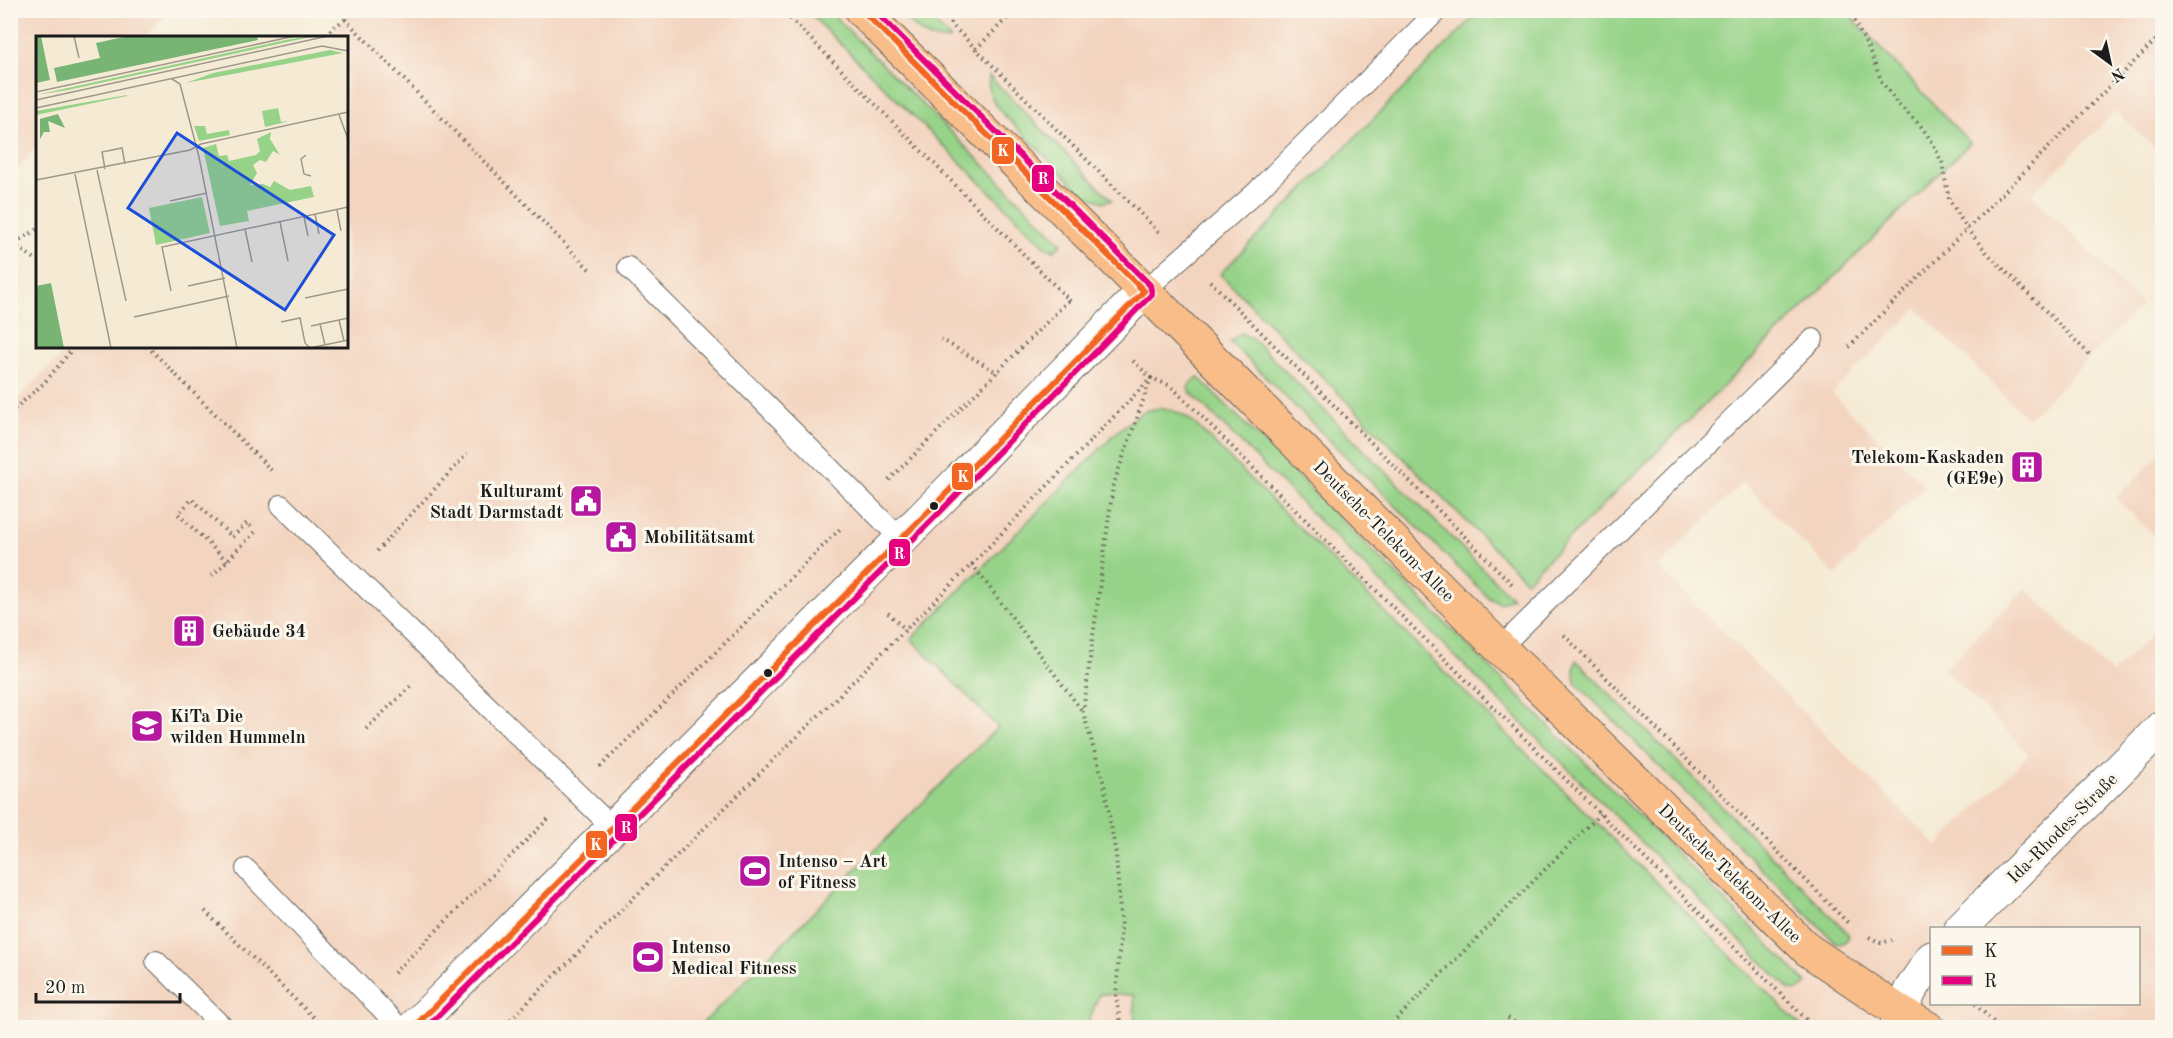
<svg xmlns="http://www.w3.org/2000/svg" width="2173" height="1038" font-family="'Old Standard TT',serif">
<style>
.built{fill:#f3d4bf;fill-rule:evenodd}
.green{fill:#96d388;stroke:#597852;stroke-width:1.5}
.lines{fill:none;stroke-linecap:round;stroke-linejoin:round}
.lane-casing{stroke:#68645d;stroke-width:22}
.street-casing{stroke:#68645d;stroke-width:35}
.primary-casing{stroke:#68645d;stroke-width:35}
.path{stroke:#68645d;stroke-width:4;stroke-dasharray:1.5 4.5;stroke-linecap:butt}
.lane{stroke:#fff;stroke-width:20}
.street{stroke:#fff;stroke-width:33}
.primary{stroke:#f8bd88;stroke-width:33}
.bus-1-casing{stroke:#fbf7ec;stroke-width:10}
.bus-2-casing{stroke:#fbf7ec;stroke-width:10}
.bus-1{stroke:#f26522;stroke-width:6}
.bus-2{stroke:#e5007d;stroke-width:6}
.bus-dot{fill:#1c1c1c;stroke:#fbf7ec;stroke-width:2}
.labels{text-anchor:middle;stroke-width:6;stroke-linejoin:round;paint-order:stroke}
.poi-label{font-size:18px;font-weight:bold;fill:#1c1c1c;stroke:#fbf7ec;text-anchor:start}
.street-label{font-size:18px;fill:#1c1c1c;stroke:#fbf7ec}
.inset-road{fill:none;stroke:#9e988b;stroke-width:1.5}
.view{fill:#1d4ed8;fill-opacity:0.15;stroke:#1d4ed8;stroke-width:3}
.inset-edge{fill:none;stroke:#1c1c1c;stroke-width:3}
.line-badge{stroke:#fbf7ec;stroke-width:2}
.badge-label{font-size:16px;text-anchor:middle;font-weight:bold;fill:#fff}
</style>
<rect width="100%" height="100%" fill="#fbf7ec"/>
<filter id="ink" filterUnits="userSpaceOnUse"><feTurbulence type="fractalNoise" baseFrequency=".0167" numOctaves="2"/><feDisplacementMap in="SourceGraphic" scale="12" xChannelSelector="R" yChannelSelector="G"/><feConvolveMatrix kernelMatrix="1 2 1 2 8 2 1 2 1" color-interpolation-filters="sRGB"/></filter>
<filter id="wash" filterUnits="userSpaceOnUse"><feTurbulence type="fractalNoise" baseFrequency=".008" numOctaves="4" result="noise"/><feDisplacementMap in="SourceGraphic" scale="24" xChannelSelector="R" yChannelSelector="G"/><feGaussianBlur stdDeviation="1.35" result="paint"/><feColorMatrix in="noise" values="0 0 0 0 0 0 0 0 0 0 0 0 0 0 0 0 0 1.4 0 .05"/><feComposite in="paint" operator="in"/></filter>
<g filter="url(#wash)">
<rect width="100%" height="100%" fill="#f5ebd5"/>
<path class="built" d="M11 10 171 11 145 37 38 38 37 148 11 175Z
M353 11H2162V156L2116 111 2032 194 2142 305 2028 419 1917 309 1832 393 1925 486 1835 575 1743 482 1658 567 1937 846 2029 754 1944 669 2026 588 2112 674 2162 624V1027H11L10 407 69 347 346 346V38L322 37 345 19ZM1932 928H2138V1004H1932Z
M2162 452V544L2116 498Z"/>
<path class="green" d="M807 11H829L1062 243 1054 251 1046 247Z
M898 11H922L951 39C926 44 914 27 898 11Z
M1480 11H1846L1970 143 1526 581 1220 274Z
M989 76 1112 200 1104 202 1084 195 999 110C991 98 987 90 989 76Z
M1240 333 1252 338 1512 598 1500 603 1489 598 1230 342Z
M1198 377 1807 983 1798 991 1790 990 1191 393 1188 388 1191 383Z
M1160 408C1176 410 1185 415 1197 426L1802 1027 1135 1028 1134 995 1099 994 1090 1019 1083 1027H699L998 727 911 639 1120 429 1144 411Z
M1576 660 1846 931 1849 936 1846 941 1840 944 1835 942 1575 682 1574 670Z"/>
</g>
<g filter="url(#ink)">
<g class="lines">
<defs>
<path id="lane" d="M628 267 901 539
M1144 291 1255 193 1438 10
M281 505 613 828
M1500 648 1813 339
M246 869 400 1028
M156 961 224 1028"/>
<path id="street" d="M1961 928 2162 727
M413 1028 934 506 1144 291
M1896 1028 1910 991 1932 958"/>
<path id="primary" d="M861 10 1114 260 1500 648 1808 950 1901 1013 1928 1028"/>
</defs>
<use href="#lane" class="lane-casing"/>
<use href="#street" class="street-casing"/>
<use href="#primary" class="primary-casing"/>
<path class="path" d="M782 10 1073 304
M937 10 1159 232
M1849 10 1868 48 1882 82 1897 103 1920 125 1933 143 1942 163 1949 199 1967 229 1988 254 2091 356
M345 19 592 272
M320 38 345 19 352 10
M976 49 1015 10
M13 244 38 261
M10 246 38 229
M1210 281 1514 586
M941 339 998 373
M147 346 272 471
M1849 347 2162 34
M1133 361 1151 378 1171 386 1815 1028
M10 413 44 383 75 346
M889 480 1069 300
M377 551 467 454
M227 561 178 514 192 499 232 537 247 523 251 527
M972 564 1083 712
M212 576 257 530
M888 613 906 630
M1564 635 1850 925
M366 729 413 684
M600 767 842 527
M205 911 324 1028
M1869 937 1881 943 1892 940
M394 973 550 817
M1975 1004 2000 1028
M1508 1018 1524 1028
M339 1028 346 1021
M502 1028 972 564 1151 378 1113 486 1083 712 1104 784 1116 855 1121 926 1116 996 1121 1028
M1388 1028 1600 814"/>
<use href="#lane" class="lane"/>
<use href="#street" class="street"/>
<use href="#primary" class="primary"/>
<defs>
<path id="bus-1" d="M862 10 1144 291
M413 1028 934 506 1144 291"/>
<path id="bus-2" d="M426 1028 940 512 1152 294 1150 285 874 10"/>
</defs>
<use href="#bus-1" class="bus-1-casing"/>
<use href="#bus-2" class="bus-2-casing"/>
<use href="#bus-1" class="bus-1"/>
<use href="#bus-2" class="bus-2"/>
</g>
</g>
<defs>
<symbol id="building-square" viewBox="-11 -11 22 22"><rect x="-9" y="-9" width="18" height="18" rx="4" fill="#b5179e" stroke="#fbf7ec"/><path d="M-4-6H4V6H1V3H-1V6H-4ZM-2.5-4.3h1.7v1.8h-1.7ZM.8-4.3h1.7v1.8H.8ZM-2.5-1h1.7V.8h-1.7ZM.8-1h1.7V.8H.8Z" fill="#fff"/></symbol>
<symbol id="civic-square" viewBox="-11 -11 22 22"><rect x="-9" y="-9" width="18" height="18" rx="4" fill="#b5179e" stroke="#fbf7ec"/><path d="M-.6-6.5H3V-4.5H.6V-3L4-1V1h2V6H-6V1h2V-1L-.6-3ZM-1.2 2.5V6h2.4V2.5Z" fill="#fff"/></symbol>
<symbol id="school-square" viewBox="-11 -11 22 22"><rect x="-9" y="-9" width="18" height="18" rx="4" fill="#b5179e" stroke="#fbf7ec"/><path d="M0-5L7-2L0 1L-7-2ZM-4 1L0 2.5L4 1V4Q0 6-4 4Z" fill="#fff"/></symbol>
<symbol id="stadium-square" viewBox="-11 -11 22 22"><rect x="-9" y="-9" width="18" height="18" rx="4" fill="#b5179e" stroke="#fbf7ec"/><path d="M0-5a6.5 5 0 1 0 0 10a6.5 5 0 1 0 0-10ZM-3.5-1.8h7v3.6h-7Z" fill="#fff"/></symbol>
</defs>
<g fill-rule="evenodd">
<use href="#building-square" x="2008" y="448" width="38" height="38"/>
<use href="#civic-square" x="567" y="482" width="38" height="38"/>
<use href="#civic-square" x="602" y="518" width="38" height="38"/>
<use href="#building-square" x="170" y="612" width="38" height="38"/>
<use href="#school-square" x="128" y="707" width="38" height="38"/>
<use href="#stadium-square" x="736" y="852" width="38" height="38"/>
<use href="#stadium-square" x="629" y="938" width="38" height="38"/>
</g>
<g class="bus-dot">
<circle cx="934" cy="506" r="5"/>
<circle cx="768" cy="673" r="5"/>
</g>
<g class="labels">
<g class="poi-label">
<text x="2004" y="463" text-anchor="end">Telekom-Kaskaden<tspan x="2004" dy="21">(GE9e)</tspan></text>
<text x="563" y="497" text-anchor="end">Kulturamt<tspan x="563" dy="21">Stadt Darmstadt</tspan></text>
<text x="644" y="543">Mobilitätsamt</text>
<text x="212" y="637">Gebäude 34</text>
<text x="170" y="722">KiTa Die<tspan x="170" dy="21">wilden Hummeln</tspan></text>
<text x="778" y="867">Intenso – Art<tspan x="778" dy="21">of Fitness</tspan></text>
<text x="671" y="953">Intenso<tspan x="671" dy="21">Medical Fitness</tspan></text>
</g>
<g class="street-label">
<text transform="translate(1384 531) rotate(45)" y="6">Deutsche-Telekom-Allee</text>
<text transform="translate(2062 828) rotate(-45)" y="6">Ida-Rhodes-Straße</text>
<text transform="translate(1730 873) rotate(44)" y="6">Deutsche-Telekom-Allee</text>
</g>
</g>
<g transform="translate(36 36)">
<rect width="312" height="312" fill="#f5ebd5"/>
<path d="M279 0 32 54 0 59 254 3ZM294 14 307 17 150 47 177 37ZM91 59V60L0 79V75ZM242 72 245 86 254 85 229 91 226 75ZM158 90H169L171 98 193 94 194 99 163 105ZM235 96 234 103 244 119 237 115 230 126 224 124 217 129 221 137 214 149 227 148 234 151 238 145 254 154 275 150 278 161 211 175 213 185 184 190 167 112 180 108 183 120 191 119 193 125 220 119 224 115 221 103ZM166 161 174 197 120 209 113 172Z" fill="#96d388"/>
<path d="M0 0H5L14 44 0 47ZM92 0H221L222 4 21 46 18 32 64 22 60 7ZM22 78 29 92 12 85 14 96H8L4 103V83ZM15 247 28 312H0V250Z" fill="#78b574"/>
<path class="inset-road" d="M38 0 43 22M136 43 144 48 163 121 201 312M0 56 259 0M0 64 292 0M0 72 286 10 312 15M303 79 312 103M270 119 265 123 268 138 275 140M69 133 66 116 86 112 89 128M61 134 90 265M39 138 75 312M0 144 154 114 165 108 312 76M134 165 171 157M301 174 305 195M279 178 283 198M268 181 272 200M244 186 252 225M209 193 216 226M152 250 189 242M135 255 126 211 312 171M269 262 312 253M98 281 193 260M303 284 308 305M245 286 264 282 269 307 274 312M284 288 289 309M275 290 312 282M274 312 312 304"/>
<path class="view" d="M141 97 298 199 249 274 92 172Z"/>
<rect width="312" height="312" class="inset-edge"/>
</g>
<g class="line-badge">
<rect x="991" y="136" width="24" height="29" rx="6" fill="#f26522"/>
<rect x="1031" y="164" width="24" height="29" rx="6" fill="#e5007d"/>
<rect x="951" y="462" width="23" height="29" rx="6" fill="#f26522"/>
<rect x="888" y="538" width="23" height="29" rx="6" fill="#e5007d"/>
<rect x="614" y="813" width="24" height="29" rx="6" fill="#e5007d"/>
<rect x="585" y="830" width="23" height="29" rx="6" fill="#f26522"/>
</g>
<g class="badge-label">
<text x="1003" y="156">K</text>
<text x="1043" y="184">R</text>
<text x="963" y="482">K</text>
<text x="899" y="559">R</text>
<text x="626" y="833">R</text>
<text x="596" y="850">K</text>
</g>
<rect width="2173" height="1038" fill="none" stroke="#fbf7ec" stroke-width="36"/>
<rect x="1930" y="927" width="210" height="78" fill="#fbf7ec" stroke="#a29f99" stroke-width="1.5"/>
<rect x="1942" y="946" width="30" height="9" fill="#f26522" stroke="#a29f99" stroke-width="1.5"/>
<text x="1984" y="957" font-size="18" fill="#1c1c1c">K</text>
<rect x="1942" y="976" width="30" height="9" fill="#e5007d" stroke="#a29f99" stroke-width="1.5"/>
<text x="1984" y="987" font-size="18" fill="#1c1c1c">R</text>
<g transform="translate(2110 63) rotate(147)" stroke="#fbf7ec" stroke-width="4.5" paint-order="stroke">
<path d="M0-4.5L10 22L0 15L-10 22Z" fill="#1c1c1c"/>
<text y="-9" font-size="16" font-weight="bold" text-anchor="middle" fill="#1c1c1c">N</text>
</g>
<path d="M36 993v9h144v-9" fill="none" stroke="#1c1c1c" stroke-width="3"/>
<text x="45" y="993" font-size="18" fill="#1c1c1c" stroke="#fbf7ec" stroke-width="4.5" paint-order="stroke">20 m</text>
</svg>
